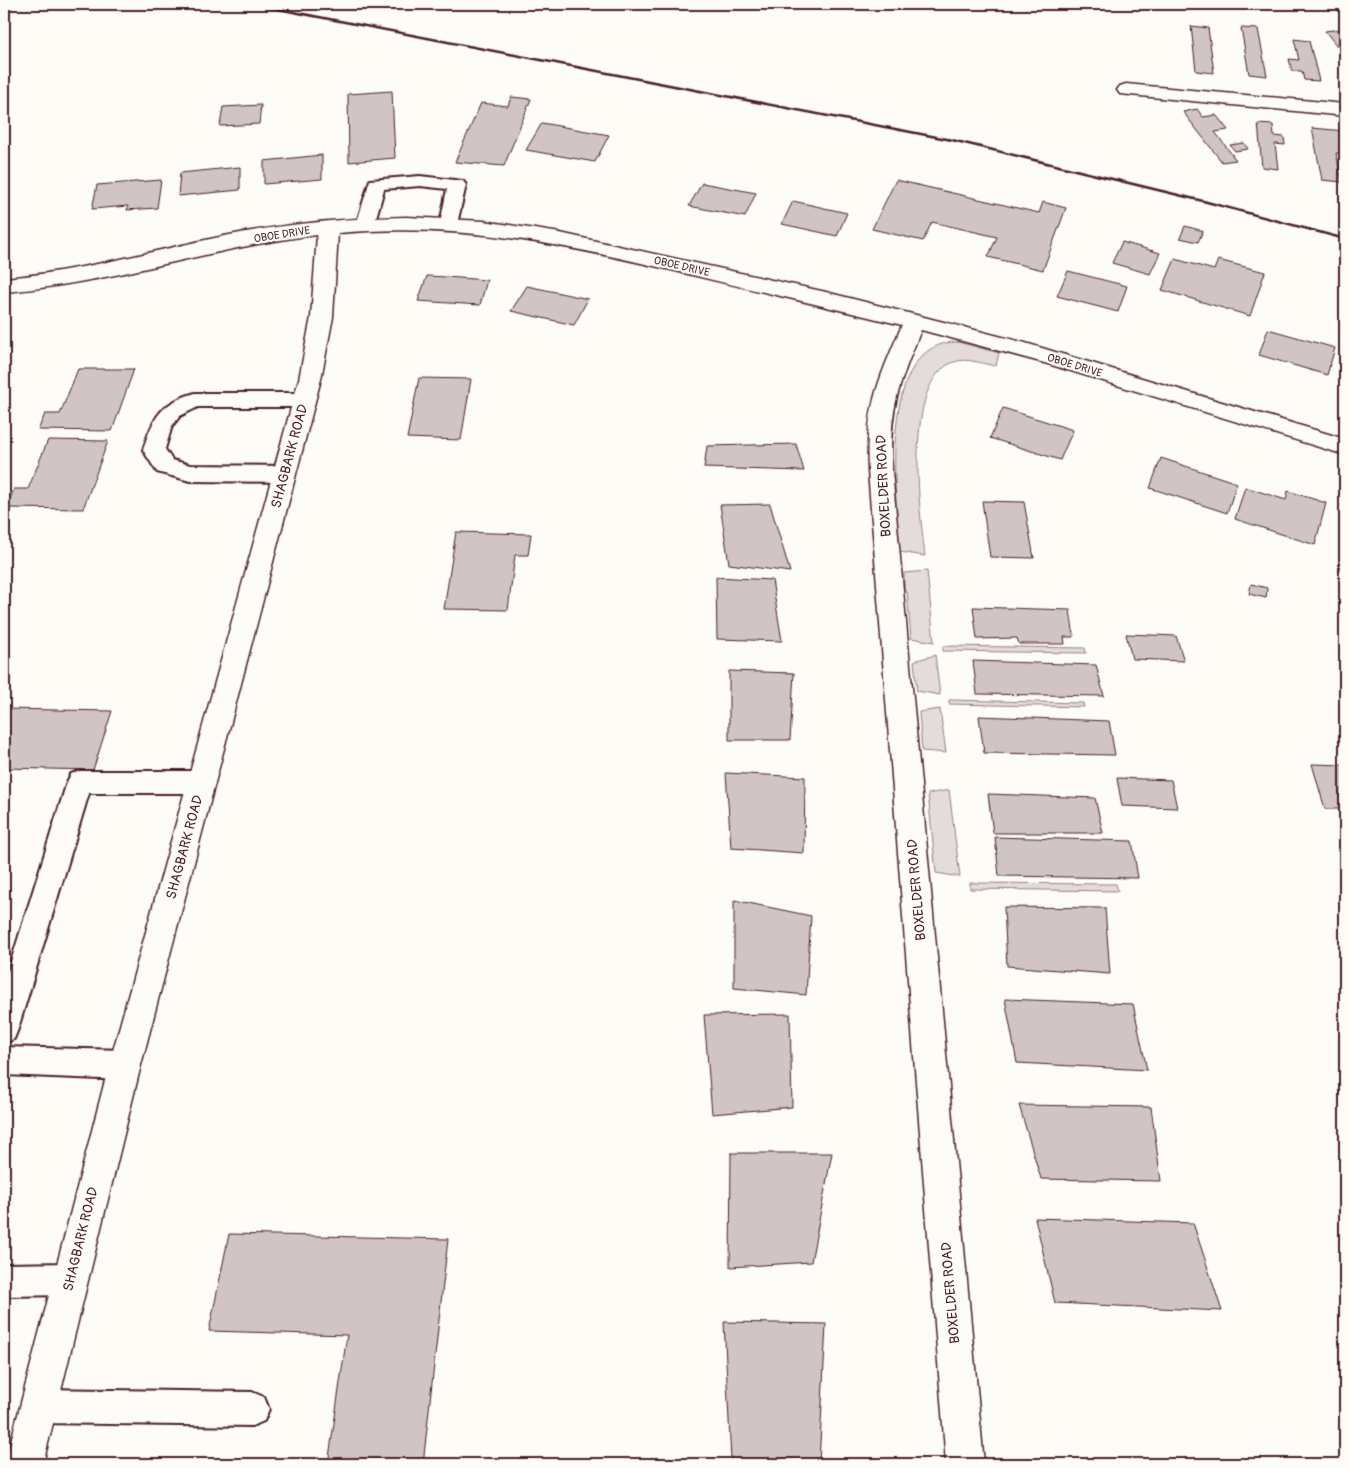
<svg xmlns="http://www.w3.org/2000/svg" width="1349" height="1468" font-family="Pangolin,sans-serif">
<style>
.green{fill:#e3dcda;stroke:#967e82}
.building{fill:#d0c5c4;stroke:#4a1f2b}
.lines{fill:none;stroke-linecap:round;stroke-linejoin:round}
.lane-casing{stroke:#4a1f2b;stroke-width:4}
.street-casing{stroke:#4a1f2b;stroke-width:3}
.lane{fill:#fdfcf7;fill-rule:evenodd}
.street{fill:#fdfcf7;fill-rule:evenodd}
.rail{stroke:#4a1f2b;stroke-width:2.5}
.labels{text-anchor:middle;stroke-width:4;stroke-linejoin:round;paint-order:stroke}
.far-street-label{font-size:11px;fill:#4a1f2b;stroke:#fdfcf7}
.street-label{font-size:14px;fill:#4a1f2b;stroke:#fdfcf7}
</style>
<rect width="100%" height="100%" fill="#fdfcf7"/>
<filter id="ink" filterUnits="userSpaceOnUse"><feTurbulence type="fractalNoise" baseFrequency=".02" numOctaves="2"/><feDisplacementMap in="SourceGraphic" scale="10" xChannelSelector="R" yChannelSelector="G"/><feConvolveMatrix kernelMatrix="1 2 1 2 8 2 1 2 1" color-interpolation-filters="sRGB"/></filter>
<g filter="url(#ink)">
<path class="green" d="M958 342 999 353 996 366C983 364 967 357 954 362 902 379 920 514 925 556L900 552C896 499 875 341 958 342Z
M927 571 934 642 911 638 907 592 904 591V573Z
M943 646 1085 648 1086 653 943 651Z
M935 655 940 695 917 691 914 661Z
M949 700 1083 703 1084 707 949 704Z
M940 709 946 753 922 751 919 712Z
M949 790 960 877 936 873 928 794Z
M970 883 1116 884 1118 891 970 889Z"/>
<path class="building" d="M1191 26 1208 28 1214 73 1196 71Z
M1241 28 1258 29 1267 76 1249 74Z
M1341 29 1345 35V56L1325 31Z
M1294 39 1309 41 1319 81 1304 80 1302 71H1292L1289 59 1299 60Z
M392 91 395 158 349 162 348 94Z
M511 97 531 99 504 166 455 162 481 103 508 106Z
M261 105 259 124 220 126 223 107Z
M1197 109 1203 117 1216 115 1228 130 1215 132 1236 160 1222 162 1183 112Z
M542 123 609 135 595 162 526 150Z
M1258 124 1273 125 1274 136 1284 137 1285 145 1275 144 1278 169 1262 167Z
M1312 128 1345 131V154L1336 153 1342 182 1322 180Z
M1244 143 1248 149 1235 151 1230 145Z
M322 155V179L264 184V161Z
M240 167V190L178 196 180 173Z
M161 180 157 208 127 210 128 206 92 209 97 185Z
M896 180 1039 213 1043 202 1066 208 1043 270 988 257 997 237 932 222 923 241 872 229Z
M702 183 756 193 745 217 689 206Z
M793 201 847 213 837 236 782 224Z
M1185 226 1203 231 1198 242 1180 238Z
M1122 242 1160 253 1150 274 1112 263Z
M1175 259 1214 270 1218 260 1265 272 1250 316 1162 290Z
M1068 271 1127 286 1118 312 1057 296Z
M427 276 446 277 487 280 480 305 418 301Z
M527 286 546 290 588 299 574 325 511 311Z
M1268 329 1335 348 1327 375 1259 355Z
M78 369H134L112 431 38 430 45 414H60Z
M419 378 471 379 461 440 407 438Z
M1003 408 1073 430 1060 460 990 438Z
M48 440 108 441 83 509 6 508 14 489H28Z
M796 444 804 471 704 468 707 446Z
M1161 458 1237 483 1227 513 1150 488Z
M1245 487 1286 500 1288 491 1326 503 1315 545 1235 519Z
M982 501 1024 502 1034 558 990 557Z
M770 504 790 572 729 564 720 505Z
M456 532 531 534 528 555H515L508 610 444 609Z
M716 577 772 580 782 641 717 639Z
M1251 584 1267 588 1266 598 1249 594Z
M973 607 1070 610 1074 637H1064L1065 644H1019L1017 638 977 639Z
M1126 634 1176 636 1184 661 1132 659Z
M973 661 1096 665 1104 696 977 694Z
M729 671 794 673 790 740H729Z
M4 709 112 711 93 770 4 768Z
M979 716 1109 721 1115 755 984 753Z
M1312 764 1345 765V809H1325Z
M726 773 805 777 804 853 731 848Z
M1117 778 1171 780 1177 808 1122 806Z
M988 794 1095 798 1103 833H993Z
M995 837 1132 841 1138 878 999 876Z
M734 900 811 916 806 995 734 988Z
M1004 907 1105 908 1110 974 1007 966Z
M1005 999 1133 1004 1147 1070 1017 1063Z
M790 1014 792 1107 712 1114 704 1015Z
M1019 1105 1151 1107 1161 1181 1041 1179Z
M731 1153H832L811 1262 730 1267Z
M1035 1218 1193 1223 1222 1311 1055 1303Z
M229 1234 448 1239 423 1464H328L347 1335 209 1331Z
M724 1322 826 1324 819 1464 731 1460Z"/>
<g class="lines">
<defs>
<path id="lane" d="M420 176 463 181 466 185 456 228H442L440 224 447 189 420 186 384 189 374 225 372 229H358L356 225 370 180Z
M195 393H304L311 395 314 400 311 405 304 407H198L180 416 172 426 165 449 172 460 190 465 284 466 292 468 295 474 292 480 284 482 190 481 157 472 143 450C153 418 160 403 195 393Z
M80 771H202L211 774 215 782 211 790 202 793H89L18 1029 14 1039 4 1043V984L67 782 71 774Z
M4 1047 125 1050 135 1055 140 1065 135 1075 125 1080 4 1075Z
M70 1263 81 1268 86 1279 81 1290 70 1295 4 1296V1264Z
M38 1389 252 1392 264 1397 269 1409 264 1421 252 1426 38 1423 26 1418 21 1406 26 1394Z"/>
<path id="street" d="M1126 84 1345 104V116L1120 94 1117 90 1120 86Z
M406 217 484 221 560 233 826 292 1022 342 1345 439V455L1048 364 921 330C899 384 888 411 892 471L984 1464H946L868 471C865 409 878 381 902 325 832 308 762 292 692 275 571 246 463 222 338 233L333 317 321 379 141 1065 43 1464H5L109 1065 299 379 311 317 317 235C211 247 110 284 4 292V278C79 272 151 251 224 236 284 224 345 218 406 217Z"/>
</defs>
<use href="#lane" class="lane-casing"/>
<use href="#street" class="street-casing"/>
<use href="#lane" class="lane"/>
<use href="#street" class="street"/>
<path class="rail" d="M252 4 952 140 1203 201 1345 239"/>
</g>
</g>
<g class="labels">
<g class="far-street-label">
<text transform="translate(282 234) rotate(-9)" y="4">OBOE DRIVE</text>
<text transform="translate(682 266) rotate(13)" y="4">OBOE DRIVE</text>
<text transform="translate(1075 365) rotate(17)" y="4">OBOE DRIVE</text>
</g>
<g class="street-label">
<text transform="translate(289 456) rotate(-75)" y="5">SHAGBARK ROAD</text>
<text transform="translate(883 486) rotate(-93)" y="5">BOXELDER ROAD</text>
<text transform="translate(184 847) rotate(-75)" y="5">SHAGBARK ROAD</text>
<text transform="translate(916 890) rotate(-95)" y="5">BOXELDER ROAD</text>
<text transform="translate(80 1239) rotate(-76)" y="5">SHAGBARK ROAD</text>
<text transform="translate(950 1293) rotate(-95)" y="5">BOXELDER ROAD</text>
</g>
</g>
<rect width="1349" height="1468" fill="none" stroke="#fdfcf7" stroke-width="20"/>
<rect x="10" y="10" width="1329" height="1448" fill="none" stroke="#4a1f2b" stroke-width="2" filter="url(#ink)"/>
</svg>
